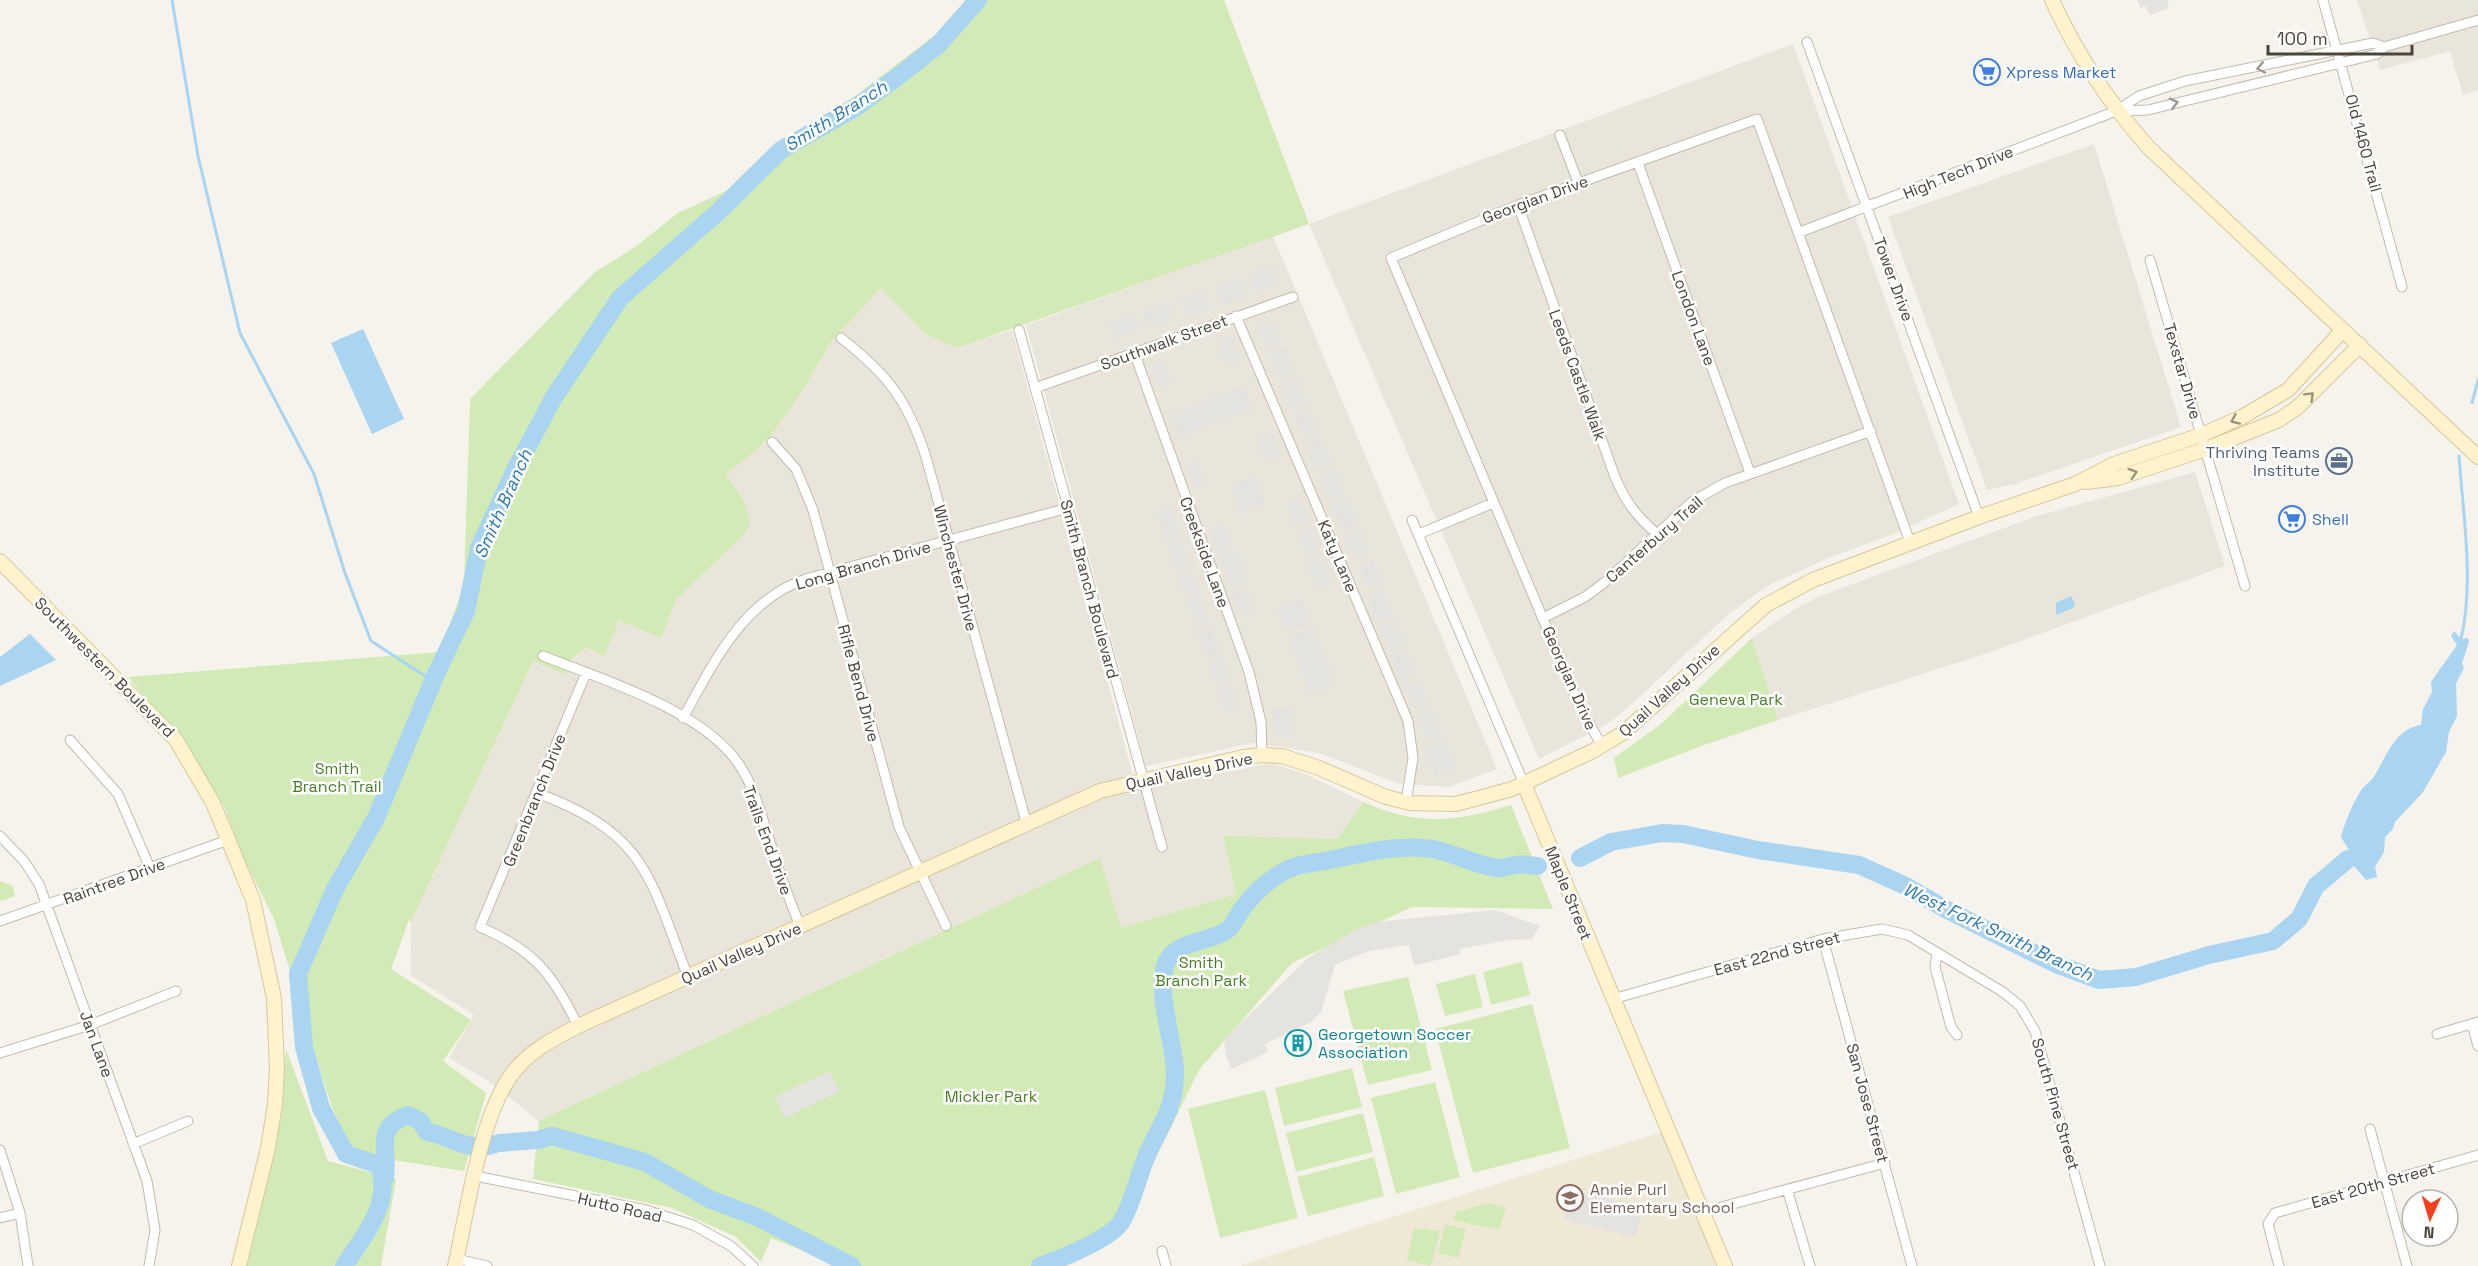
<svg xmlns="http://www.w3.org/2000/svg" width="2478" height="1266" font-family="'Space Grotesk',sans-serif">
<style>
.residential{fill:#eae5da}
.education{fill:#efe8d6}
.green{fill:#d2eab5}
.parking{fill:#e5e3e0}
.water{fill:#a9d4f2}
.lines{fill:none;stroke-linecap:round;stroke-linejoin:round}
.stream{stroke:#a9d4f2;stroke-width:3}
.river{stroke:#a9d4f2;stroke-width:18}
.street-casing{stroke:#c2bbae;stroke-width:11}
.secondary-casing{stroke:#d6c79b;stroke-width:16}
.street{stroke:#fff;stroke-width:9}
.secondary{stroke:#fff3cd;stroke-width:14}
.oneway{stroke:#9c9892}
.oneway2{stroke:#9c937c}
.labels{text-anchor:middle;stroke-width:5;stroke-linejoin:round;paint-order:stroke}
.shop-label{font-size:16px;fill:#366cbe;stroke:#fff;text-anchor:start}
.street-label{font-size:16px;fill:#4b4439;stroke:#fff}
.service-label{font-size:16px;fill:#4e5e75;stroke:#fff;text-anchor:end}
.park-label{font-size:16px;fill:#4a7f2a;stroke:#fff}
.culture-label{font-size:16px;fill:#0d838f;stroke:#fff;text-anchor:start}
.education-label{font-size:16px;fill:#785e54;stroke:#fff;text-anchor:start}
.water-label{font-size:18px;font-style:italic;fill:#2e7ab2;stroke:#fff}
</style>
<rect width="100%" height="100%" fill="#f6f3ec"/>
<path class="residential" d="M2357 0H2478V90L2463 95 2450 51 2380 70Z
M1793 44 1959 504 1891 535 1828 558 1769 585 1731 612 1623 712 1604 726 1539 759 1309 224Z
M2094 144 2181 427 2015 484 1987 490 1888 217Z
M1273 236 1497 769 1449 787 1400 784 1319 753 1253 743 1146 766 1026 325Z
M881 288 904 310 956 348 1012 330 1137 790 1271 763 1307 775 1364 802 1337 839 1223 837 1236 894 1121 928 1100 858 539 1121 487 1080 449 1058 474 1015 410 975 411 922 533 661 569 666 578 653 619 620 661 638 676 600 745 533 743 499 726 474 755 451 772 434 804 388 830 343Z
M2195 472 2225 566 1985 654 1778 720 1752 638 1795 609 1820 596 2037 516Z"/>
<path class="education" d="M1661 1132 1718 1266H1241V1265Z"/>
<path class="green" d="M966 0H1224L1309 224 957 348 926 334 881 288 830 343 804 388 772 434 755 451 726 474 743 499 750 521 745 533 676 600 661 638 619 620 604 656 586 647 570 661 565 674 533 661 411 922 409 920 391 969 471 1020 443 1061 486 1093 464 1171 355 1154 346 1139 331 1105 274 919 243 857 224 806 173 729 128 677 439 652 464 586 470 399 594 273 635 247 678 213 726 191 789 137 858 94 936 34Z
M1752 638 1778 720 1704 745 1618 778 1614 758 1661 724Z
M1364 802C1417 826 1456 822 1511 805L1553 909 1412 907 1292 963 1199 1070 1125 1221 1081 1254 1050 1266H842L771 1238 761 1262 736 1237 672 1208 533 1179 539 1121 1100 858 1121 928 1236 894 1223 836 1337 839Z
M0 881 13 886 15 896 0 901Z
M1522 962 1530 995 1491 1005 1483 972Z
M1475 974 1483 1007 1445 1016 1436 984Z
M1408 977 1432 1070 1368 1085 1343 991Z
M1532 1004 1570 1148 1473 1173 1435 1029Z
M286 1049 328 1161 396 1179 381 1266H246L282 1114Z
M1352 1068 1362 1107 1284 1126 1275 1088Z
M1435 1082 1460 1177 1396 1194 1371 1098Z
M1265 1090 1298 1218 1220 1238 1188 1109Z
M1363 1113 1373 1152 1296 1172 1286 1133Z
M1374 1157 1384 1196 1308 1216 1297 1177Z
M1489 1203 1506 1208 1499 1230 1453 1220 1456 1212Z
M1445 1224 1466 1229 1458 1258 1438 1253Z
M1414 1228 1440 1231 1432 1264 1429 1266 1407 1260Z"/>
<path class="parking" d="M2137 0H2167L2169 8 2150 15 2146 6 2140 8Z
M1273 265 1280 283 1255 292 1249 274Z
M1239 278 1246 297 1222 305 1215 286Z
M1203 290 1210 310 1187 318 1180 299Z
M1168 302 1173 318 1149 327 1143 311Z
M1134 314 1139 330 1115 339 1109 323Z
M1273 321 1283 345 1268 350 1258 327Z
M1231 335 1241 359 1226 365 1216 341Z
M1285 348 1295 373 1279 379 1270 355Z
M1163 360 1172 384 1160 389 1151 365Z
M1297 378 1307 403 1291 410 1281 384Z
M1244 387 1252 410 1180 436 1172 413Z
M1310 409 1320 433 1305 439 1295 415Z
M1272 433 1282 457 1267 463 1257 439Z
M1322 439 1333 464 1317 470 1306 445Z
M1198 460 1207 485 1195 489 1186 464Z
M1334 469 1345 494 1330 500 1320 475Z
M1255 477 1265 505 1240 514 1230 486Z
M1299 497 1309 521 1296 526 1286 502Z
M1348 499 1358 523 1342 529 1333 505Z
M1171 507 1181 536 1167 540 1157 512Z
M1224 523 1233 548 1218 553 1209 529Z
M1311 528 1321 552 1308 557 1298 533Z
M1360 529 1370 552 1354 559 1344 536Z
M1181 538 1191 565 1177 570 1167 543Z
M1238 550 1248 580 1231 586 1220 555Z
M1322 557 1334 583 1319 589 1307 563Z
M1373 559 1384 583 1369 590 1358 566Z
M1191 569 1201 595 1187 600 1178 574Z
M1245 585 1254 610 1240 615 1231 590Z
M1382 590 1392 614 1376 621 1366 597Z
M1201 597 1210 624 1197 628 1188 601Z
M1301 598 1309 623 1286 631 1277 607Z
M1394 620 1405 645 1390 651 1379 626Z
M1211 625 1221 652 1207 657 1197 631Z
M1314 628 1336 685 1310 695 1289 637Z
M1406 650 1417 674 1402 681 1391 656Z
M1222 655 1230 680 1216 684 1207 660Z
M1419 680 1430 704 1415 711 1404 686Z
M1231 682 1240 708 1225 713 1216 687Z
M1291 709 1294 735 1275 737 1273 710Z
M1432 711 1442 734 1428 740 1418 717Z
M1445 740 1457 768 1435 777 1423 750Z
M1495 910 1540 926 1532 939 1507 940 1460 949V954L1414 966 1409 945 1369 951 1335 965 1321 1012 1311 1022 1265 1044 1268 1052 1232 1069 1226 1058 1224 1039 1308 958 1355 930 1376 922Z
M829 1071 840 1091 785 1118 775 1097Z
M1572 1190 1643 1208 1635 1237 1564 1219Z"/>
<path class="water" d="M363 329 404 419 372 434 331 343Z
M2071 596 2075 604 2073 608 2056 615V603Z
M2454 631 2461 639 2468 638 2469 642 2462 663 2464 668 2456 683 2457 716 2449 732 2446 752 2423 792 2395 822 2393 829 2385 837 2384 852 2375 867 2377 877 2366 880 2348 859 2349 850 2341 837C2345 822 2353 802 2362 789 2366 784 2372 781 2375 775 2387 755 2395 729 2421 725L2423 709 2432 692 2431 682 2457 645 2451 636Z
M30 634 56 660 0 686V657Z"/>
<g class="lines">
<path class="stream" d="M172 0 198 156 240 333 314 474 345 573 371 641 433 681
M2472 403 2478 380
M2459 456C2463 515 2475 586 2460 643"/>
<path class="river" d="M1580 858 1611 842 1662 833 1683 834 1758 850 1859 865 1906 886 1949 911 2056 964 2099 980 2136 977 2209 955 2273 941 2299 919 2316 886 2348 859
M489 1146 499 1143 538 1140 552 1136 645 1162 709 1199 757 1217 852 1266
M385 1178C389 1148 373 1128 408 1115L420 1121 427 1132C444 1134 459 1146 475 1146
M344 1266C364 1236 393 1203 379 1165L346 1154 321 1108 304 1047 298 974 335 889 376 818 436 674 466 611 479 548 515 470 554 397 620 298 718 212 781 150 855 108 896 78 938 45 978 0
M1040 1266C1060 1259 1111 1239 1122 1221 1134 1200 1138 1175 1148 1153 1161 1123 1175 1109 1175 1073 1175 1042 1154 990 1167 961 1176 941 1210 942 1226 931 1233 927 1237 916 1242 909 1251 897 1265 883 1278 875 1295 863 1311 864 1330 860 1363 853 1398 844 1432 849 1455 853 1474 865 1497 868 1504 869 1509 865 1515 865 1522 863 1530 866 1538 866"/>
<defs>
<path id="street" d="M2323 0 2402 287
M1807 42 1979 517
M2384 47 2478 20
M2118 111 2148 110 2377 54 2384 47
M1560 135 1578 182
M1638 163 1750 473
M1518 205 1615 477C1625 501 1637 517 1657 534
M1800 232 2116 111 2139 96 2185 81 2373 43 2384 47
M2150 260 2245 586
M1236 316 1408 721 1413 758 1406 802
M1019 330 1162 847
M841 338C888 375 907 399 926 457L1027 825
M1134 352 1249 672 1261 722 1262 755
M1035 388 1293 297
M772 442 796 469 813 510 899 827 946 926
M1412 520 1524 784
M1419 534 1493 503
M1543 618 1585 597 1605 582 1693 501 1725 483 1871 431
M543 656C602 679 701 710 738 763 756 789 762 819 772 848 780 875 790 901 800 926
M683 718C714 662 744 598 809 578L1068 508
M70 740 118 794 150 868
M1602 746 1580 707 1391 258 1518 205 1757 119 1910 542
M537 793C647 834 649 876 688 977
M0 836 24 861 39 884 147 1181 155 1230 149 1266
M0 921 228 840
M1823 939 1912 1266
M1937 954 1935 967 1951 1027 1957 1035
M1613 999 1823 939 1882 929 1908 935 2003 992 2020 1006 2035 1031 2100 1266
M2472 1024 2478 1046
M578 1026C553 974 534 950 480 927L586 673
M2437 1034 2478 1022
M0 1053 90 1025 176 991
M2370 1129 2407 1266
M133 1144 188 1121
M0 1150 20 1213 28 1266
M475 1176 646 1210 693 1225 731 1246 753 1266
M1787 1189 1810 1266
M1703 1212 1885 1163
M0 1218 20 1213
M1162 1251 1166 1266
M457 1259 487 1266
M2279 1266 2268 1224 2275 1213 2478 1155"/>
<path id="secondary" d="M2052 0C2077 55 2109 103 2149 148L2478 457
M2086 482 2118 478 2206 449 2279 420 2298 407 2360 345
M0 561 176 740 213 803 253 900 274 998 277 1068 275 1104 268 1148 239 1266
M1524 784 1725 1266
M455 1266C467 1213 480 1116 512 1074 529 1051 553 1039 578 1026L1100 791 1243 757 1262 755 1282 756 1319 768 1386 797 1410 803 1456 804 1512 789 1593 751 1623 733 1766 605 1813 580 1979 517 2075 484 2114 464 2201 435 2242 417 2288 390 2343 330"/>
</defs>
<use href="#street" class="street-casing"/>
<use href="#secondary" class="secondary-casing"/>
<use href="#street" class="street"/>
<use href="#secondary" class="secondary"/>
</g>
<defs><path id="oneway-chevron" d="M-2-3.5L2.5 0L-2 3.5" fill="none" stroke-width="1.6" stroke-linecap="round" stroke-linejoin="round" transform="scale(1.5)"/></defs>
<g class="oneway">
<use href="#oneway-chevron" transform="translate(2261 68) rotate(168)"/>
<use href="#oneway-chevron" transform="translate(2174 103) rotate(-14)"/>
</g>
<g class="oneway2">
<use href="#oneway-chevron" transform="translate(2310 396) rotate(-45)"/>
<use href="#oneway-chevron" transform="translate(2235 420) rotate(156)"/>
<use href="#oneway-chevron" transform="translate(2133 473) rotate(-18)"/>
</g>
<defs>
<symbol id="supermarket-ring" viewBox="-11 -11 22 22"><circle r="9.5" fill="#fff" stroke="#3f7fe0" stroke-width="1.5"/><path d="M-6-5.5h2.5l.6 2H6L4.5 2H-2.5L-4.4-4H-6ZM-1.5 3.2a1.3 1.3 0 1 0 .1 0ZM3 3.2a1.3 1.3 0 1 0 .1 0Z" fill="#3f7fe0"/></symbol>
<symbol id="office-ring" viewBox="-11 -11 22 22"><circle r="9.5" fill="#fff" stroke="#5c6f8a" stroke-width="1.5"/><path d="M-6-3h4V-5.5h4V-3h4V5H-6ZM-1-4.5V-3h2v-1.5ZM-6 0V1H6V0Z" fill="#5c6f8a"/></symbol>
<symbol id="building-ring" viewBox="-11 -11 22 22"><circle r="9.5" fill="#fff" stroke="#0f9aa8" stroke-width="1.5"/><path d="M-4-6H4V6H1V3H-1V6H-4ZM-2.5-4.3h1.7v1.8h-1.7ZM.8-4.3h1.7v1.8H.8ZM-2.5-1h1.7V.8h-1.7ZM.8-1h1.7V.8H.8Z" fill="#0f9aa8"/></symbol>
<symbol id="school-ring" viewBox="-11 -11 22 22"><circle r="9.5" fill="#fff" stroke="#8d6e63" stroke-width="1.5"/><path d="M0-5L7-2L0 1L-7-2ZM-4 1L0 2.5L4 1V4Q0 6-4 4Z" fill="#8d6e63"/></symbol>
</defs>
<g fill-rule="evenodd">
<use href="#supermarket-ring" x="1972" y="57" width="30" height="30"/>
<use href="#office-ring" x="2324" y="446" width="30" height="30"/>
<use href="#supermarket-ring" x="2277" y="504" width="30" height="30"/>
<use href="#building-ring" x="1283" y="1028" width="30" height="30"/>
<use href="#school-ring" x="1555" y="1183" width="30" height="30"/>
</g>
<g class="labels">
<g class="shop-label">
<text x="2006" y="78">Xpress Market</text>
<text x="2312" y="525">Shell</text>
</g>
<g class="street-label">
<text transform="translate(2364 143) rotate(75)" y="6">Old 1460 Trail</text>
<text transform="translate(1958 172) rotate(-22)" y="6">High Tech Drive</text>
<text transform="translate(1535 199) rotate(-20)" y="6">Georgian Drive</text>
<text transform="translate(1894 279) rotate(70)" y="6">Tower Drive</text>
<text transform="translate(1694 318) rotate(70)" y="6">London Lane</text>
<text transform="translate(1164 342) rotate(-20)" y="6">Southwalk Street</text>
<text transform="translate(2183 371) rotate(74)" y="6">Texstar Drive</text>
<text transform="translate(1578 375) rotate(70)" y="6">Leeds Castle Walk</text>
<text transform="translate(1654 539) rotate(-41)" y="6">Canterbury Trail</text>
<text transform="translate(1205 552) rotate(70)" y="6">Creekside Lane</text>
<text transform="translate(1338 556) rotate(67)" y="6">Katy Lane</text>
<text transform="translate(863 565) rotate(-16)" y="6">Long Branch Drive</text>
<text transform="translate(956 568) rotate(75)" y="6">Winchester Drive</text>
<text transform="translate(1090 589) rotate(75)" y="6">Smith Branch Boulevard</text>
<text transform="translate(105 667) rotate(45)" y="6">Southwestern Boulevard</text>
<text transform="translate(1570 678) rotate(66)" y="6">Georgian Drive</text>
<text transform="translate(859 683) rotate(75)" y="6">Rifle Bend Drive</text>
<text transform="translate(1669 690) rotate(-42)" y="6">Quail Valley Drive</text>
<text transform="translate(1189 771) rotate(-12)" y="6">Quail Valley Drive</text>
<text transform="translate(534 800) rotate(-68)" y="6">Greenbranch Drive</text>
<text transform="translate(768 840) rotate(70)" y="6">Trails End Drive</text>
<text transform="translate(114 881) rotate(-20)" y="6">Raintree Drive</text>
<text transform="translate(1569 893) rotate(68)" y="6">Maple Street</text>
<text transform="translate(741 953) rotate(-24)" y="6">Quail Valley Drive</text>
<text transform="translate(1777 953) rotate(-15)" y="6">East 22nd Street</text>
<text transform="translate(97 1044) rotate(70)" y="6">Jan Lane</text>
<text transform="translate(1868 1103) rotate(75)" y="6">San Jose Street</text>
<text transform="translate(2056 1104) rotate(74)" y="6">South Pine Street</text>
<text transform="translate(2373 1185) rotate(-16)" y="6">East 20th Street</text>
<text transform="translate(620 1207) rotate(13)" y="6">Hutto Road</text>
</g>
<g class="service-label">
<text x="2320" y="458">Thriving Teams<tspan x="2320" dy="18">Institute</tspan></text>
</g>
<g class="park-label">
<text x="1736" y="705">Geneva Park</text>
<text x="337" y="774">Smith<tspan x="337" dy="18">Branch Trail</tspan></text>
<text x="1201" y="968">Smith<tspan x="1201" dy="18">Branch Park</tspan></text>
<text x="991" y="1102">Mickler Park</text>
</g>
<g class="culture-label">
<text x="1318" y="1040">Georgetown Soccer<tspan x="1318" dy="18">Association</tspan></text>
</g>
<g class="education-label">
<text x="1590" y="1195">Annie Purl<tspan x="1590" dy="18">Elementary School</tspan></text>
</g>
<g class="water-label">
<text transform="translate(836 116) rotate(-32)" y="6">Smith Branch</text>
<text transform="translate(503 504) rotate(-66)" y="6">Smith Branch</text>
<text transform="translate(1998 932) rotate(25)" y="6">West Fork Smith Branch</text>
</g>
</g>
<g transform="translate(2430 1218) rotate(184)"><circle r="28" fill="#ffffff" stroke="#b7b4b0" stroke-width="1.5"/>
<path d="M0-4.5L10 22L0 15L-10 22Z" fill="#fc3f1d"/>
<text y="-9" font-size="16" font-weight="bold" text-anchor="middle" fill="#4b4439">N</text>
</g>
<path d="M2268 45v9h144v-9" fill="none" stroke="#4b4439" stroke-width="3"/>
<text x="2277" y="45" font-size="18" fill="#4b4439" stroke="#ffffff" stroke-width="4.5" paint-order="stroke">100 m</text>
</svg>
